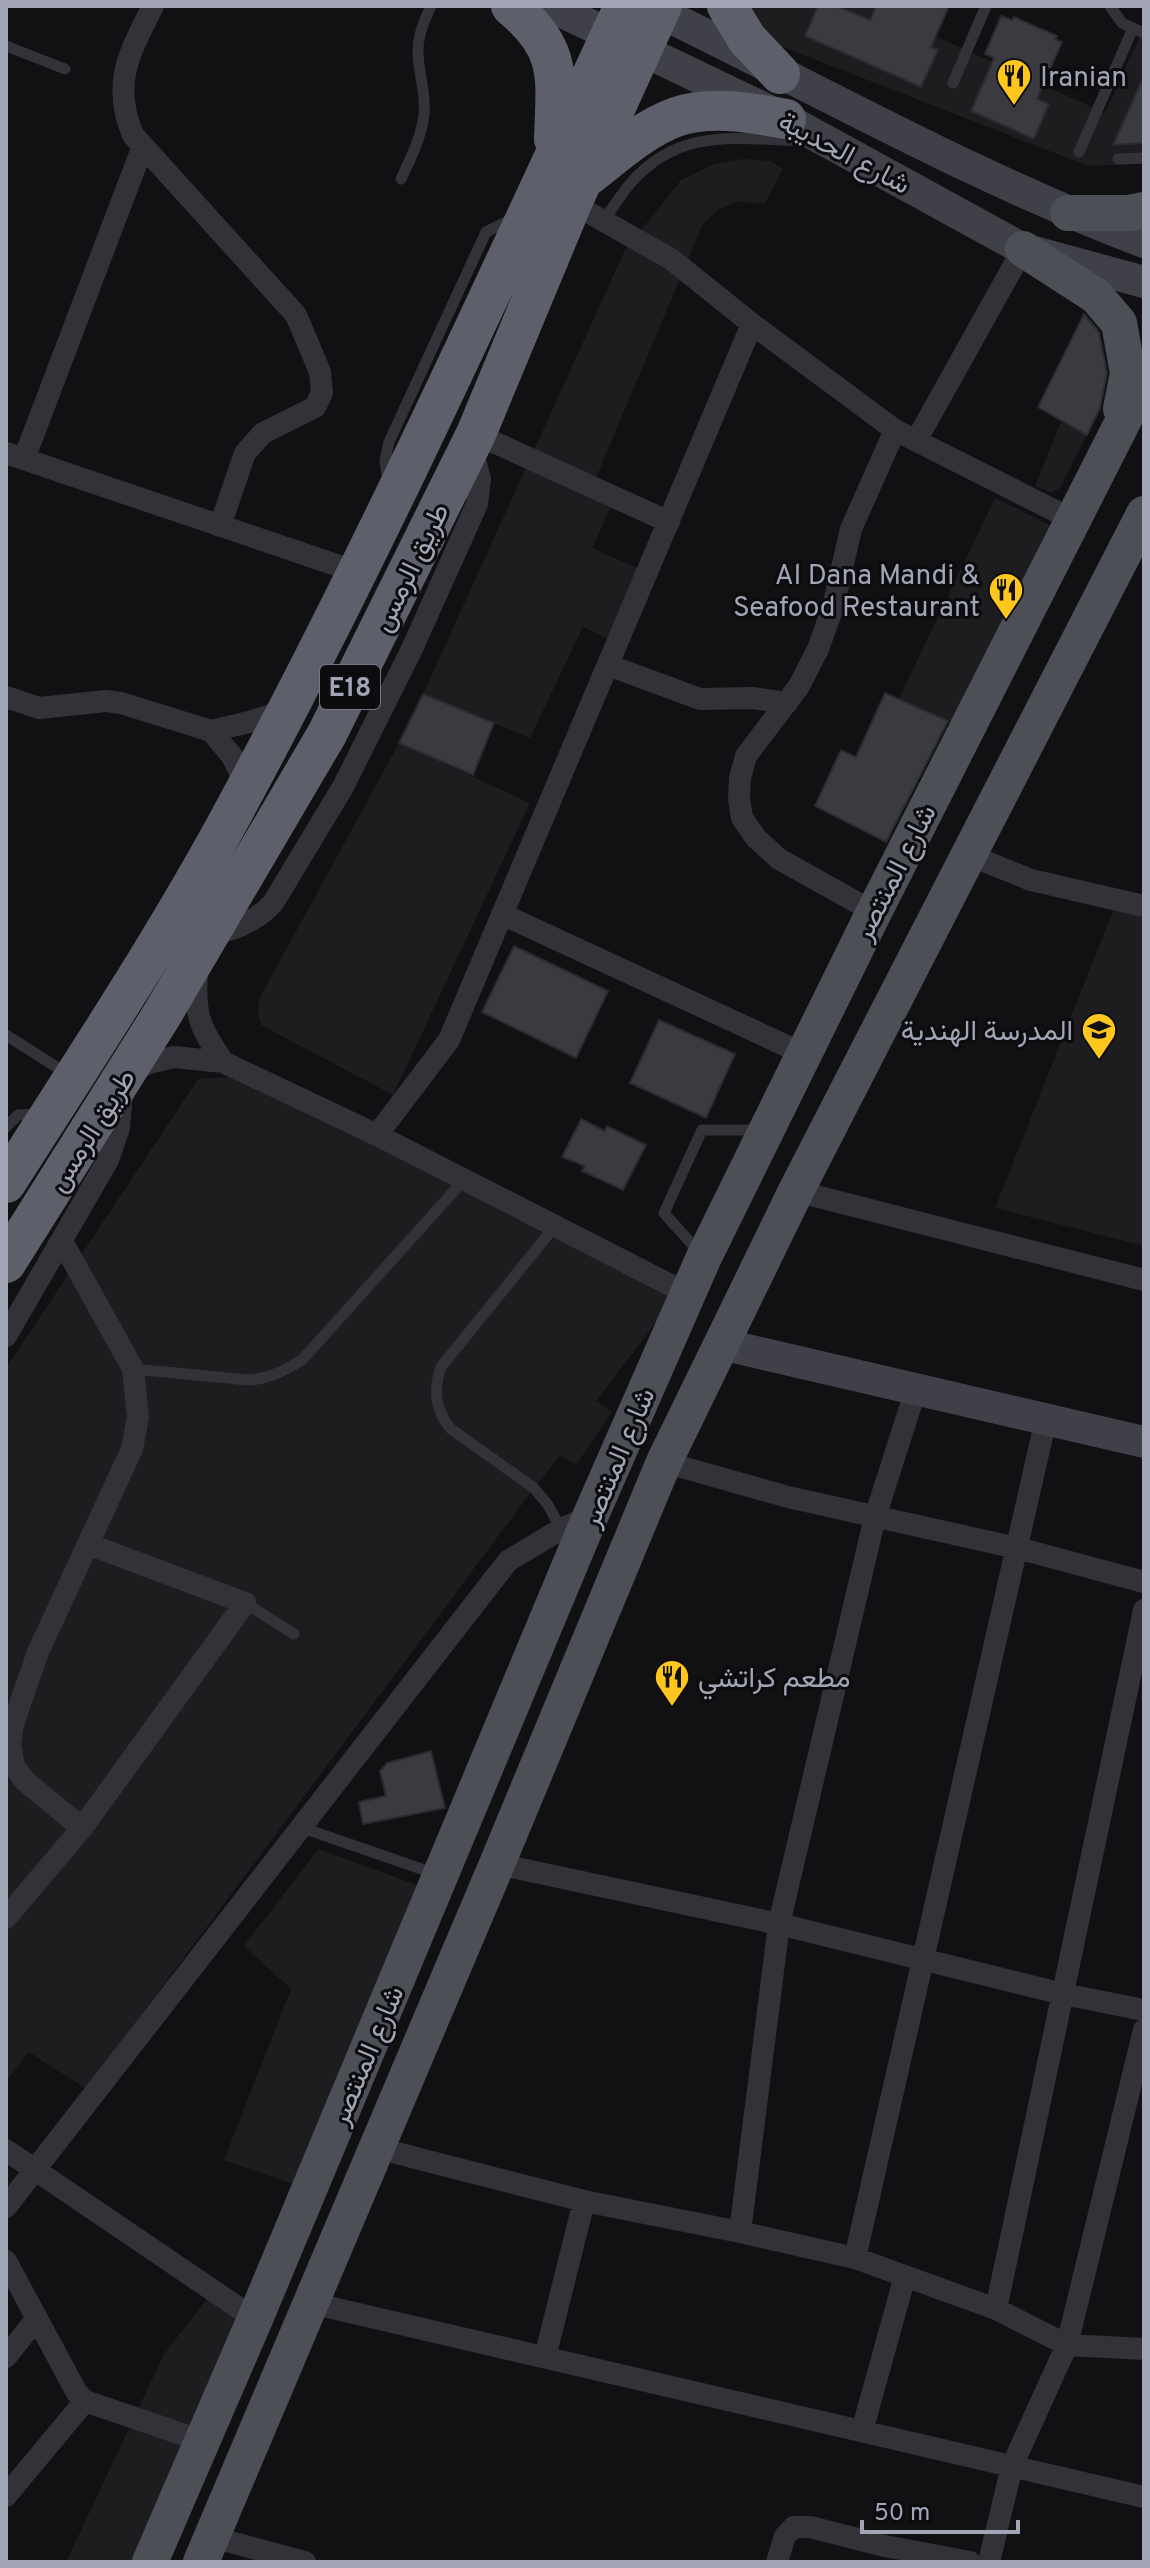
<svg xmlns="http://www.w3.org/2000/svg" width="1150" height="2568" font-family="Overpass,Vazirmatn,sans-serif">
<style>
.built{fill:#1d1d20}
.building{fill:#3a3b41;stroke:#2b2b2f;stroke-width:2}
.lines{fill:none;stroke-linecap:round;stroke-linejoin:round}
.lane{stroke:#323238;stroke-width:11}
.street{stroke:#323238;stroke-width:22}
.secondary{stroke:#404148;stroke-width:32}
.primary{stroke:#4d4f57;stroke-width:36}
.highway{stroke:#5d606a;stroke-width:40}
.labels{text-anchor:middle;stroke-width:6;stroke-linejoin:round;paint-order:stroke}
.shield{fill:#0c0c0e;stroke:#747783;stroke-width:2}
.shield-label{font-size:26px;font-weight:bold;fill:#a1a5b5}
.poi-label{font-size:28px;fill:#a1a5b5;stroke:#0c0c0e;text-anchor:start}
.street-label{font-size:28px;fill:#a1a5b5;stroke:#0c0c0e}
</style>
<rect width="100%" height="100%" fill="#111113"/>
<path class="built" d="M740 6H869L1105 113 1144 27V161L1140 164 1088 166 778 45Z
M743 159 770 161 783 169 765 203 735 202 718 210 703 224 588 497 611 507 592 548 642 570 611 640 583 627 530 738 423 694 625 250 681 180 714 164Z
M1061 422 1087 435 1060 488 1051 493 1035 486Z
M995 498 1057 529 958 725 899 698Z
M399 743 530 803 393 1095 261 1025 258 1014 259 999Z
M1115 906 1144 913V1246L995 1208Z
M243 1076 677 1295 596 1401 612 1412 576 1465 560 1456 534 1488 86 2089 29 2052 6 2082V1368L198 1079Z
M318 1849 420 1886 293 2184 224 2160 291 1989 244 1946Z
M219 2284 247 2313 139 2562H66L164 2354Z"/>
<path class="building" d="M818 6H837L870 20 876 6H949L931 47 938 50 921 87 805 36Z
M1001 16 1012 20 1014 17 1057 36 1055 39 1062 42 1037 99 1049 104 1034 139 971 111 994 58 985 54Z
M1144 76V143L1113 145Z
M1084 314 1099 332 1107 373 1100 408 1087 435 1038 407Z
M885 693 948 721 886 842 815 806 841 750 856 757Z
M423 694 494 723 473 775 399 743Z
M514 946 608 991 576 1058 482 1012Z
M659 1020 735 1054 706 1118 630 1083Z
M581 1119 605 1131 607 1126 646 1145 623 1190 582 1171 585 1166 562 1157Z
M431 1751 445 1808 363 1824 359 1802 386 1796 380 1771 387 1763Z"/>
<g class="lines">
<path class="lane" d="M1110 6 1122 23 1144 33
M6 46 65 69
M953 83 986 6
M1079 152 1133 28
M1118 159 1144 158
M401 179C411 158 421 138 424 115 427 88 413 61 420 35 422 25 427 15 431 6
M604 220C612 209 620 196 629 185 679 126 737 139 806 141
M388 482 385 461 389 442 486 232 514 218
M6 1035 69 1075
M6 1127 18 1115 40 1114
M555 1226 441 1367C433 1390 435 1410 451 1429L534 1488 548 1505 561 1529
M699 1252 664 1213 702 1130H762
M133 1369 249 1380C269 1379 285 1370 302 1360L464 1180
M245 1603 294 1634
M300 1827 436 1874"/>
<path class="street" d="M153 6C130 52 111 83 133 135L296 315 320 372 322 393 315 407 263 433 245 453 220 526
M572 203 671 259 752 324 895 430 1073 520
M476 434 669 522
M916 441 1023 249
M6 453 357 572
M24 459 143 146
M608 665 700 699 752 698 787 703
M6 697 39 708 106 701 121 703 211 731 249 722 287 710
M211 731 232 756 247 786
M969 855 1031 880 1144 906
M874 912 779 859 756 838 742 818 739 799 740 778 746 756 799 686 818 649 833 607 851 529 895 430
M502 914 804 1054
M209 934C235 931 255 922 273 903L343 787 411 651 477 504 480 479 471 445
M197 970C194 1016 199 1025 223 1062
M130 1071 149 1063 174 1057 223 1062 377 1135 688 1294
M377 1135 449 1040 752 324
M796 1191 1144 1280
M62 1241 133 1369 138 1417 132 1449 38 1652 13 1724 10 1745 14 1766 25 1781 82 1828
M6 1336 108 1160 119 1128 122 1091
M664 1462 788 1497 1017 1548 1144 1582
M497 1864 779 1924 1063 1994 1144 2010
M6 1918 82 1828 245 1603 88 1544
M377 2148 584 2201 740 2232 855 2258 996 2309 1067 2345 1144 2349
M6 2150 255 2319
M6 2207 508 1561 561 1529 590 1517
M740 2232 779 1924 875 1517 916 1389
M855 2258 1046 1419
M6 2261 77 2393 85 2401 202 2441
M311 2303 1144 2497
M996 2309 1144 1610
M6 2357 37 2318
M545 2357 584 2201
M862 2431 905 2276
M6 2496 85 2401
M212 2537 305 2562
M777 2562 785 2536 794 2527H810L885 2546 970 2562
M989 2562 1012 2466 1067 2345 1144 2030"/>
<path class="secondary" d="M550 6 786 119 1023 249 1144 282
M647 6C813 86 972 177 1144 242
M721 1344 1144 1442"/>
<path class="primary" d="M1068 213H1129L1144 210
M1023 249 1096 296 1119 323 1128 373 1121 409
M150 2562 255 2319 590 1517 704 1257 874 912 1144 380
M201 2562 497 1864 664 1462 796 1191 1144 514"/>
<path class="highway" d="M511 6C563 49 556 77 554 139
M727 6 747 39 780 74
M588 176C615 155 643 129 676 117 711 105 751 113 786 119
M6 1183C85 1059 167 936 236 807 377 546 499 275 624 6
M6 1263 163 1013 327 734 476 434 572 203 662 6"/>
</g>
<defs>
<symbol id="restaurant-pin" viewBox="-11 -11 22 30"><path d="M0 17L-7.5 6A9.5 9.5 0 1 1 7.5 6Z" fill="#ffc61d" stroke="#0c0c0e"/><path d="M-5-6h1v4h1v-4h1v4h1v-4h1v5L-1.5 .5V6h-2V.5L-5-1ZM5-6V6H3V1.5H1.5Q1.5-4 5-6Z" fill="#111"/></symbol>
<symbol id="school-pin" viewBox="-11 -11 22 30"><path d="M0 17L-7.5 6A9.5 9.5 0 1 1 7.5 6Z" fill="#ffc61d" stroke="#0c0c0e"/><path d="M0-5L7-2L0 1L-7-2ZM-4 1L0 2.5L4 1V4Q0 6-4 4Z" fill="#111"/></symbol>
</defs>
<g fill-rule="evenodd">
<use href="#restaurant-pin" x="994" y="56" width="40" height="54"/>
<use href="#restaurant-pin" x="986" y="570" width="40" height="54"/>
<use href="#school-pin" x="1079" y="1010" width="40" height="54"/>
<use href="#restaurant-pin" x="652" y="1657" width="40" height="54"/>
</g>
<g class="labels">
<rect class="shield" x="320" y="665" width="60" height="44" rx="6"/>
<g class="shield-label">
<text x="350" y="696">E18</text>
</g>
<g class="poi-label">
<text x="1040" y="86">Iranian</text>
<text x="980" y="584" text-anchor="end">Al Dana Mandi &amp;<tspan x="980" dy="32">Seafood Restaurant</tspan></text>
<text x="1073" y="1040" text-anchor="end">المدرسة الهندية</text>
<text x="698" y="1687">مطعم كراتشي</text>
</g>
<g class="street-label">
<text transform="translate(845 152) rotate(28)" y="10">شارع الحديبة</text>
<text transform="translate(410 567) rotate(-64)" y="10">طريق الرمس</text>
<text transform="translate(894 872) rotate(-63)" y="10">شارع المنتصر</text>
<text transform="translate(91 1130) rotate(-58)" y="10">طريق الرمس</text>
<text transform="translate(617 1457) rotate(-67)" y="10">شارع المنتصر</text>
<text transform="translate(366 2055) rotate(-67)" y="10">شارع المنتصر</text>
</g>
</g>
<rect width="1150" height="2568" fill="none" stroke="#a1a5b5" stroke-width="16"/>
<path d="M862 2520v12h156v-12" fill="none" stroke="#a1a5b5" stroke-width="4"/>
<text x="874" y="2520" font-size="24" fill="#a1a5b5" stroke="#0c0c0e" stroke-width="6" paint-order="stroke">50 m</text>
</svg>
